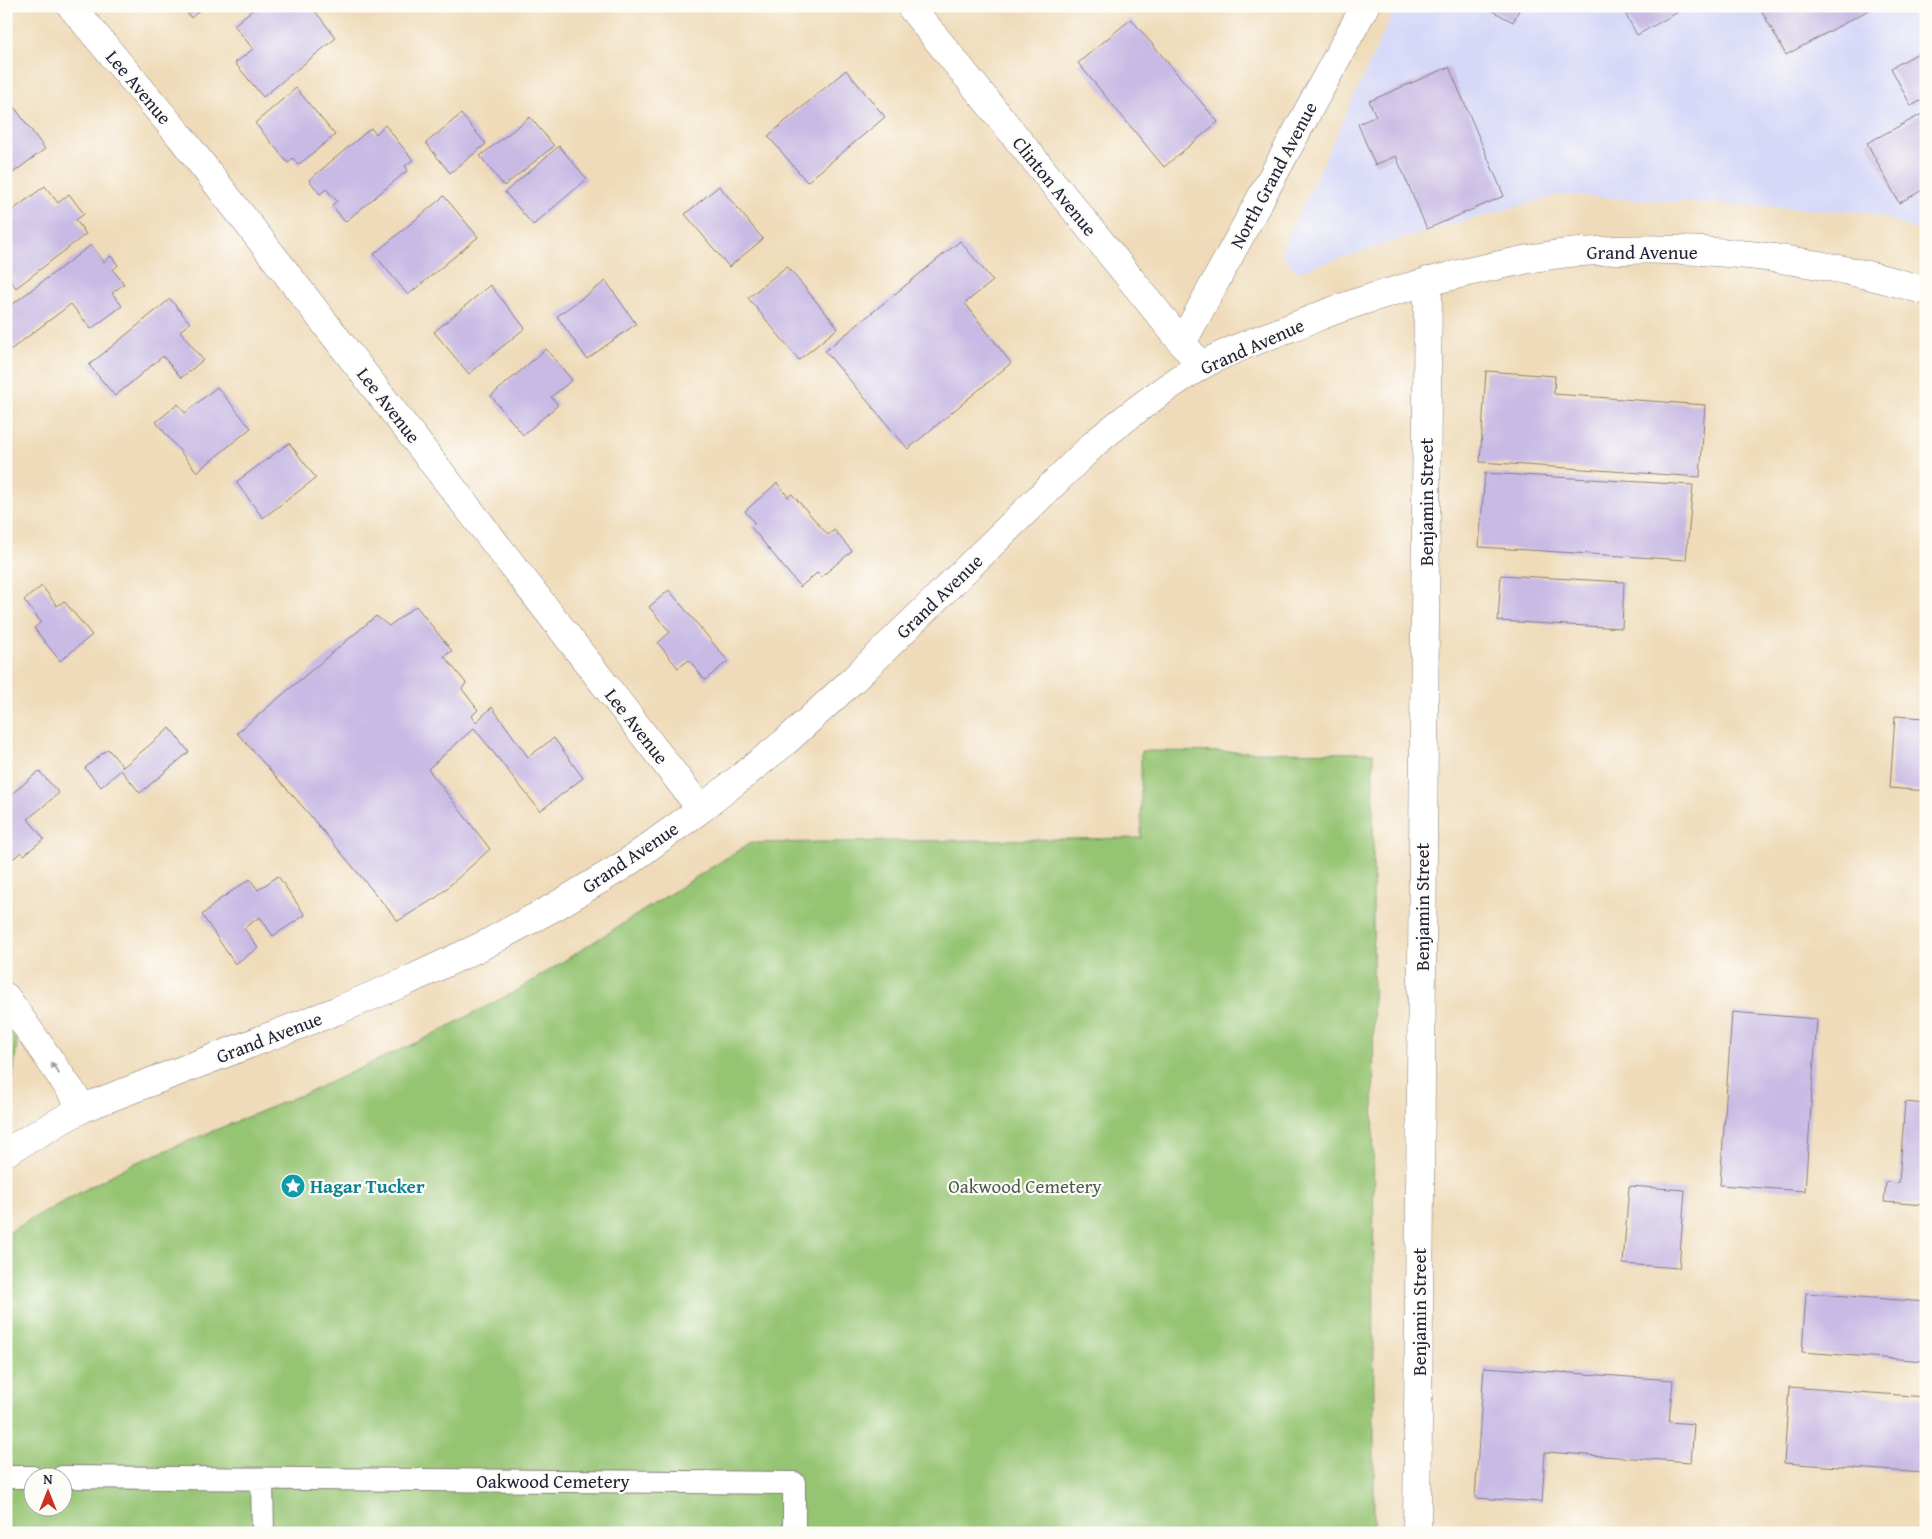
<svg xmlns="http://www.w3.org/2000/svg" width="1932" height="1539" font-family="'Gentium Book Plus',serif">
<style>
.built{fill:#d6d8f8}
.green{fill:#95c472;stroke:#5c7356;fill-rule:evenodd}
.building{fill:#c8bae4}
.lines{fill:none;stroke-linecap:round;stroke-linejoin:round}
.lane-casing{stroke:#887e7a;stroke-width:24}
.street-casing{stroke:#887e7a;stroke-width:29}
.lane{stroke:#fff;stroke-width:22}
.street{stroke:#fff;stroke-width:28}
.oneway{fill:#9c9ca7}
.labels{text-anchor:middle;stroke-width:4.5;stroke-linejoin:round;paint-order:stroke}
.street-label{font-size:19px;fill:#22223b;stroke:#fdfcf7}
.culture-label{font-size:19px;font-weight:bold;fill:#0d838f;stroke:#fdfcf7;text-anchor:start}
.park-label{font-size:19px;fill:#4a5b4e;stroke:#fdfcf7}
</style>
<rect width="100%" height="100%" fill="#fdfcf7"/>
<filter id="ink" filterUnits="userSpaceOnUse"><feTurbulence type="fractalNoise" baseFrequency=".02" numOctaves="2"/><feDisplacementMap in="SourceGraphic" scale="10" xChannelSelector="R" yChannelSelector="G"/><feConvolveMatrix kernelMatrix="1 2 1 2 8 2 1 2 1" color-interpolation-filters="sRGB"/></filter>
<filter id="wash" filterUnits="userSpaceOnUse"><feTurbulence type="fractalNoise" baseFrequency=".0096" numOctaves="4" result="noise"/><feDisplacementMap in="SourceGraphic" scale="20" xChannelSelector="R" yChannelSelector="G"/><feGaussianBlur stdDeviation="1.12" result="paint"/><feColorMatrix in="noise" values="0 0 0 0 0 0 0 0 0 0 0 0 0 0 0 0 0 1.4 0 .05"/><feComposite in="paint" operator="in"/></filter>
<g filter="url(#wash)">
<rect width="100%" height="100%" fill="#efdbb9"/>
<path class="built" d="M1396 6H1926V234L1871 213 1559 195 1422 233 1296 272 1281 253Z"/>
<path class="green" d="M1141 751 1373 753 1374 1533H6V1235L17 1227 130 1165 313 1090 426 1038 518 990 750 843 1141 838ZM32 1476H62V1506H32Z
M6 1022 17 1041 13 1078 6 1093Z"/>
<g id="blocks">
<path class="building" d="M182 6H204L191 18Z
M257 6H311L336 38 263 97 235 63 253 49 234 25Z
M1483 6H1521L1513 22Z
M1621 6H1689L1637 35Z
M1759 6H1876L1786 55Z
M1131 19 1218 122 1164 167 1078 63Z
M1926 49V98L1911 106 1891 68Z
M1449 67 1504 196 1427 229 1396 156 1375 165 1358 124 1376 116 1369 101Z
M846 70 885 117 807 182 768 136Z
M296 88 335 135 298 165 293 158 288 163 255 123Z
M15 108 45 149 6 178V114Z
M1926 112V188L1899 203 1867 143Z
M461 114 486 144 450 173 426 143Z
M530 117 554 146 504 186 480 156Z
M385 125 413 160 405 166 408 170 345 222 332 205 337 201 326 189 320 194 309 180 371 128 376 134Z
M559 146 587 179 533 225 505 192Z
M45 186 58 203 69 194 84 214 76 220 86 234 16 288 6 275V215Z
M719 186 763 239 729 267 685 214Z
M444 196 478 237 408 295 374 254Z
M960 241 993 281 965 303 1011 363 908 449 825 351Z
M91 245 104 262 111 256 118 265 113 270 124 284 112 293 122 306 91 329 71 304 6 353V309Z
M787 266 838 328 799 360 748 298Z
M606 281 636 324 587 359 557 316Z
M490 285 525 328 469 374 434 332Z
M170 299 190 323 180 331 203 360 181 378 163 356 115 396 89 365Z
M546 349 572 380 551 397 558 405 523 435 491 396Z
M1486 371 1555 376 1554 394 1705 405 1700 477 1480 462Z
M217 387 251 428 197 472 156 422 178 404 185 413Z
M289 443 316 478 263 518 236 482Z
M1485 473 1693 485 1686 560 1479 547Z
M777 483 788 497 792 494 828 535 834 530 852 551 821 577 817 573 800 587 751 527 755 523 745 511Z
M1501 575 1624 582 1622 628 1498 621Z
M42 586 57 606 64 601 92 635 60 661 34 628 41 622 24 600Z
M669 590 728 661 705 680 689 660 678 668 658 643 670 632 649 607Z
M416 606 452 651 444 656 466 683 462 689 478 710 472 716 476 722 492 707 528 757 554 738 583 778 540 811 474 728 428 769 490 849 437 897 398 921 303 807 237 733 376 616 389 626Z
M1895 716 1926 718V791L1890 788Z
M170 728 189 752 140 793 121 770 101 787 85 768 108 749 123 767Z
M39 771 59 793 28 819 44 839 24 855 21 852 9 862 6 858V799Z
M278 876 305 915 273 936 260 917 244 928 258 948 235 964 202 915 219 900 250 879 258 890Z
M1732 1012 1817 1019 1805 1191 1720 1185Z
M1905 1102 1926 1104V1205L1884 1202 1886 1182 1899 1183Z
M1629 1186 1685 1190 1679 1268 1623 1264Z
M1806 1293 1926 1302V1361L1802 1352Z
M1484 1367 1673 1380 1669 1422 1694 1424 1691 1462 1545 1452 1542 1502 1475 1498Z
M1789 1387 1926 1397 1923 1473 1784 1463Z"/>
</g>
</g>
<g filter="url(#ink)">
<use href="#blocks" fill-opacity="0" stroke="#887e7a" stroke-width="1"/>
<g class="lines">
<defs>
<path id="lane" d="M6 1477H32
M62 1477 794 1483V1533
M262 1479 263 1533"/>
<path id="street" d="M71 6 180 136 701 809
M910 6 1201 366
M1182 343 1365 6
M6 997 83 1108
M6 1152 83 1108 336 1011 405 982 482 946 556 906 624 865 701 809 784 743 854 679 1096 442C1129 415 1162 389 1199 367 1228 350 1261 339 1292 327 1311 320 1330 311 1350 305 1393 290 1437 279 1481 269 1514 262 1548 254 1581 252 1692 243 1820 258 1926 291
M1417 1533 1428 281"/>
</defs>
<use href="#lane" class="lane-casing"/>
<use href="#street" class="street-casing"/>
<use href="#lane" class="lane"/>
<use href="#street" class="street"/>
</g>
<defs><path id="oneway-solid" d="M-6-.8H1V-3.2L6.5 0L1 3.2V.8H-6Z" transform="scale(1.25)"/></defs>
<use class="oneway" href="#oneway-solid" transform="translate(55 1068) rotate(-125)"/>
</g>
<defs>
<symbol id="sight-disc" viewBox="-11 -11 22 22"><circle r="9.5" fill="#0f9aa8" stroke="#fdfcf7"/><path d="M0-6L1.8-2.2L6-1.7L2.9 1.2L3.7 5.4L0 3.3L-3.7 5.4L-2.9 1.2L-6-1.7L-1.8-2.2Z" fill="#fff"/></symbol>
</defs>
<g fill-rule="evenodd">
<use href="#sight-disc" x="279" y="1172" width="28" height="28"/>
</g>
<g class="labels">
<g class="street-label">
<text transform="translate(139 87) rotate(50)" y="7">Lee Avenue</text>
<text transform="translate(1273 175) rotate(-62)" y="7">North Grand Avenue</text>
<text transform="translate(1055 186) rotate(51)" y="7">Clinton Avenue</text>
<text x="1642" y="259">Grand Avenue</text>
<text transform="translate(1252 346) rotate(-24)" y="7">Grand Avenue</text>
<text transform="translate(389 405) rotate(52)" y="7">Lee Avenue</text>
<text transform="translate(1426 502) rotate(-90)" y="7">Benjamin Street</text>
<text transform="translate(939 596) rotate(-44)" y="7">Grand Avenue</text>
<text transform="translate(637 726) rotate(52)" y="7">Lee Avenue</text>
<text transform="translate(630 857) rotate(-34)" y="7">Grand Avenue</text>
<text transform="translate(1422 907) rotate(-90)" y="7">Benjamin Street</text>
<text transform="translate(269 1037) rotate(-21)" y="7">Grand Avenue</text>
<text transform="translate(1419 1312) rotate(-90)" y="7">Benjamin Street</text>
<text x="553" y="1488">Oakwood Cemetery</text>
</g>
<g class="culture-label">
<text x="310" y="1193">Hagar Tucker</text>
</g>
<g class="park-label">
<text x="1025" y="1193">Oakwood Cemetery</text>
</g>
</g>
<rect width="1932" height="1539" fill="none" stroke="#fdfcf7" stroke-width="25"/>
<g transform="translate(48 1492)"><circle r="24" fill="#fdfcf7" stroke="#a5a5ac"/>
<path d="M0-4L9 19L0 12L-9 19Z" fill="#c8321e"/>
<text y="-8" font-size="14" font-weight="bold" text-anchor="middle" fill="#22223b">N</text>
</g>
</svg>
